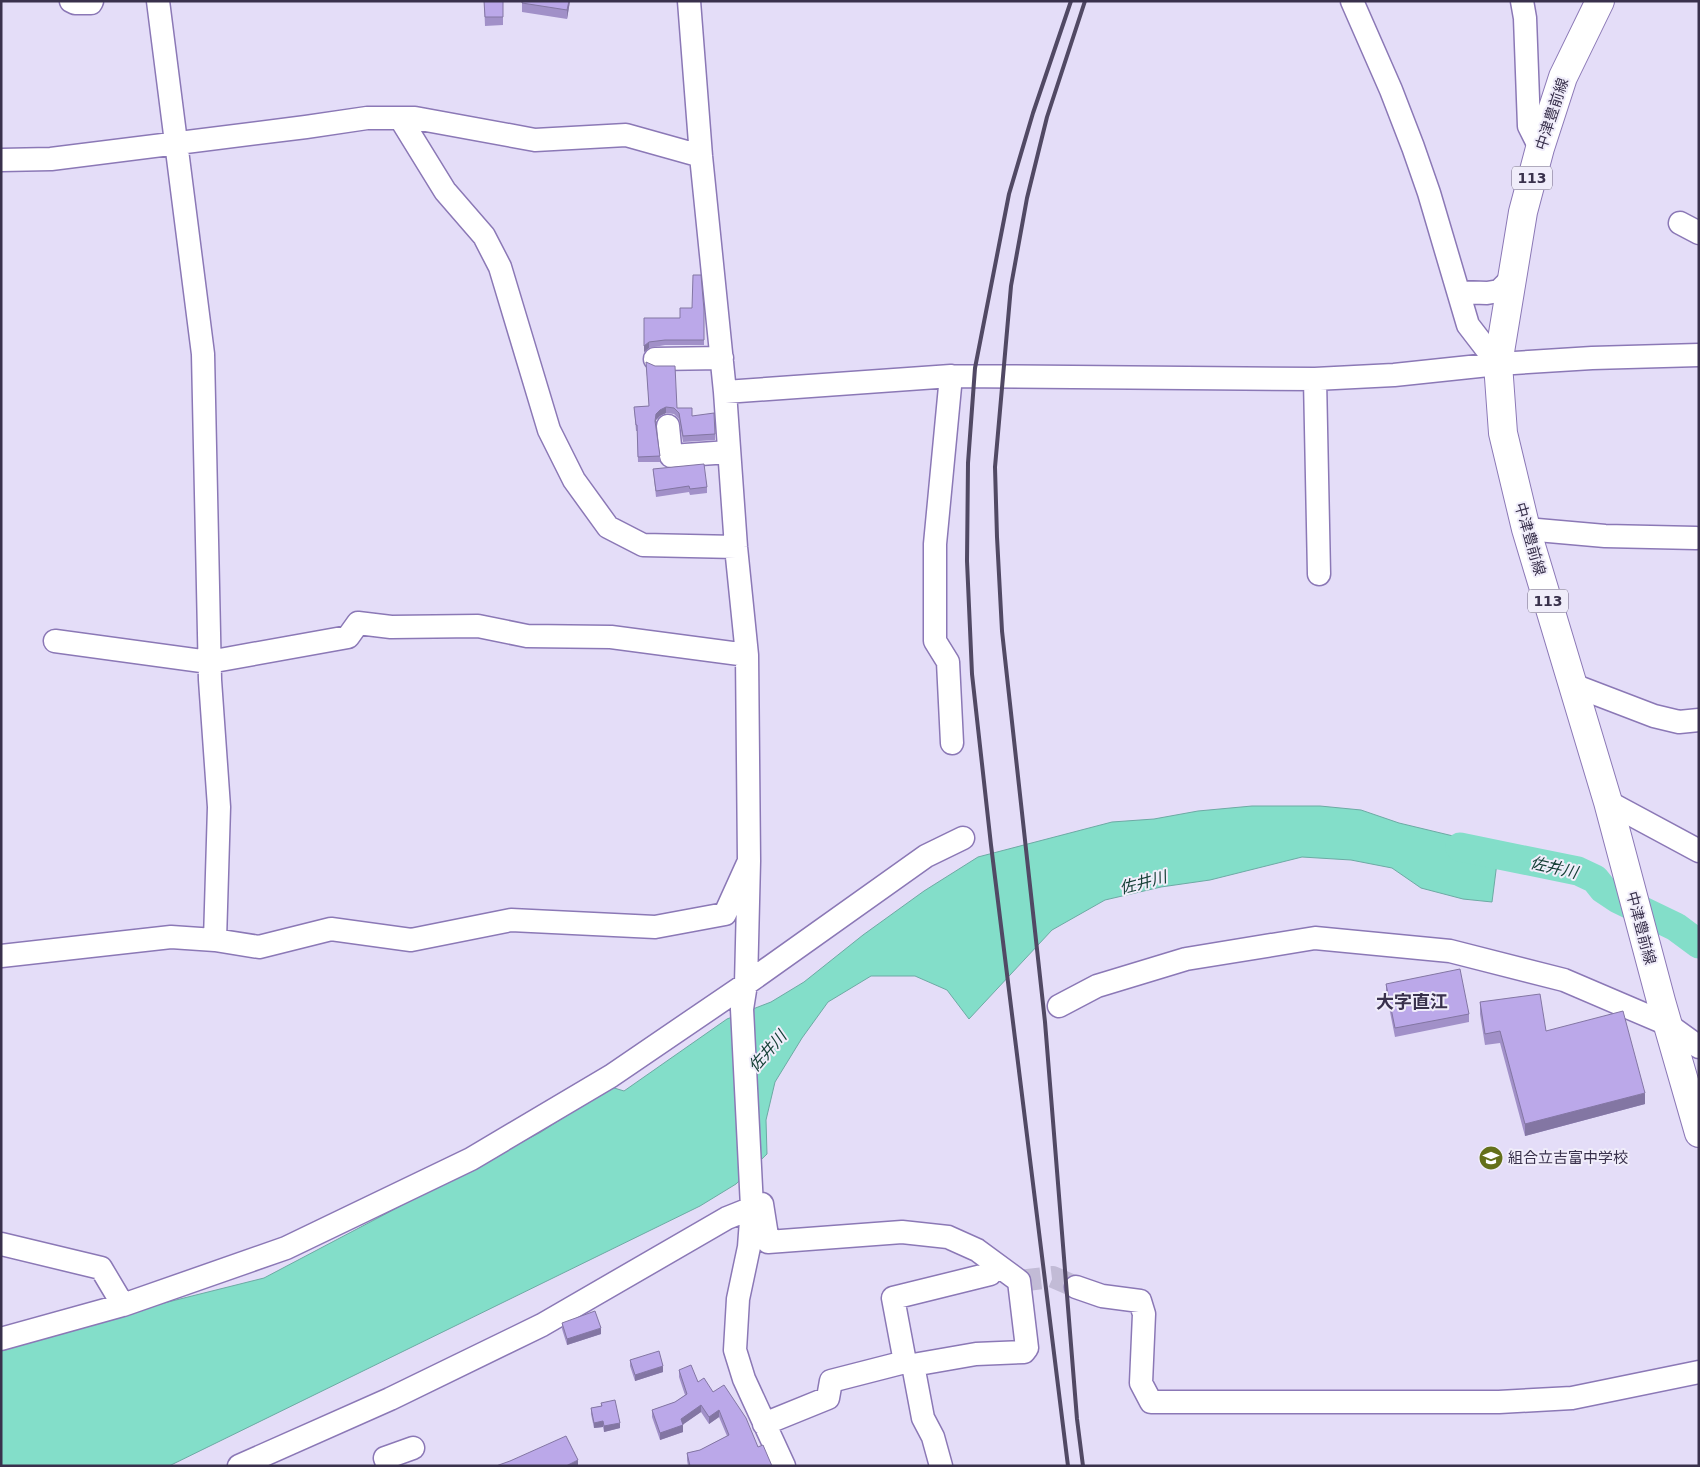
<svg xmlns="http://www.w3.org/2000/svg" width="1700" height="1467" font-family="'DejaVu Sans','Noto Sans JP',sans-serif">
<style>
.water{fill:#83dec9;stroke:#6daaa4}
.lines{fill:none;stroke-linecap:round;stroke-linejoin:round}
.river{stroke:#83dec9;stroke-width:29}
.minor-tunnel{stroke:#c2bbd6;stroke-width:22;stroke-dasharray:22 11;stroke-linecap:butt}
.minor-casing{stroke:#8b78b6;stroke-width:25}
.major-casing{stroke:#8b78b6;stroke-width:30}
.minor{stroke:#fff;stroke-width:22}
.major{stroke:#fff;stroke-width:28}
.rail{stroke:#514964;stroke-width:4}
.wall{fill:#a190c8}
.shaded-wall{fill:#8376a3}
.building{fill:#bba8e9;stroke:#8376a3}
.labels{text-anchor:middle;stroke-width:4;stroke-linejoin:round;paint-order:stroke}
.shield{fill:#f0edfa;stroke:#706980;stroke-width:1}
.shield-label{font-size:14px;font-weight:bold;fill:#39314c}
.street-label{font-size:15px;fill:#39314c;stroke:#f0edfa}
.poi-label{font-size:15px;fill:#39314c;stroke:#f0edfa;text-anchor:start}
.water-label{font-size:16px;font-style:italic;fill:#174138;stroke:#f0edfa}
.quarter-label{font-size:18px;font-weight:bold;fill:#39314c;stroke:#f0edfa}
</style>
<rect width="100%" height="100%" fill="#e4ddf8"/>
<path class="water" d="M1252 806H1320L1361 810 1399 823 1499 847 1492 902 1463 899 1421 888 1392 868 1351 860 1302 857 1210 880 1161 887 1105 900 1052 930 969 1019 947 990 915 976H871L828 1002 802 1038 775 1082 766 1120 767 1154 736 1184 700 1206 169 1466H1V1348L140 1309 264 1278 541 1132 611 1087 624 1091 727 1019 771 1002 804 982 863 935 924 891 978 857 1112 822 1154 819 1198 811Z"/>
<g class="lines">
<path class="river" d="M1460 847 1578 871 1595 879 1603 889 1618 899 1676 927 1699 944"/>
<path class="minor-tunnel" d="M1019 1281 1053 1277 1076 1287"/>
<defs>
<path id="minor" d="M71 1 75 3H91L92 1
M158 1 203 354 210 680 219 807 215 940 259 947 331 929 411 940 511 920 655 927 725 914 749 861
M689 1 701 156 725 392 736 547 747 655 749 861 746 984 742 1009 752 1207 749 1247 738 1299 735 1350 744 1379 784 1466
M1352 1 1391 90 1413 147 1429 193 1468 325 1498 364
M1522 1 1525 18 1529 126 1540 148
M400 118 445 191 484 236 500 267 549 430 574 480 608 527 643 545 736 547
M1 160 51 159 306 127 367 118H415L535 140 626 135 701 156
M1680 223 1699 233
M1459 292 1487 293 1499 291 1511 279
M655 359 722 358
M951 376 935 544V641L948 662 952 743
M1315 379 1319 574
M725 392 951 376 1315 379 1394 375 1498 364 1592 358 1699 355
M668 426 671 456 729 452
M1526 529 1605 536 1696 538
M55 641 209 662 348 637 358 623 391 627 478 626 527 636 611 637 747 655
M1573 685 1654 716 1679 722 1699 720
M1608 802 1699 851
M1 956 171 937 215 940
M1059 1006 1097 986 1186 959 1315 938 1450 951 1564 980 1667 1024 1699 1047
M1 1244 101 1268 123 1305
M1076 1287 1102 1296 1140 1301 1144 1314 1141 1383 1151 1402H1499L1572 1398 1699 1372
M1 1339 123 1305 286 1248 471 1159 611 1076 746 984 926 856 963 838
M764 1424 828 1398 831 1381 905 1362
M239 1466 390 1399 542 1325 727 1218 762 1204 768 1242 902 1232 948 1237 977 1250 1019 1281 1027 1348 1024 1352 976 1354 913 1365
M388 1466 385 1458 413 1448
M941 1466 933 1437 923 1418 913 1365 905 1362 893 1298 990 1274"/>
<path id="major" d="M1600 1 1563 77 1540 148 1523 212 1498 364 1503 433 1526 529 1608 802 1661 1001 1699 1133"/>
</defs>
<use href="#minor" class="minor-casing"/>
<use href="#major" class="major-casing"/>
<use href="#minor" class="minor"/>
<use href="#major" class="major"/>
<path class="rail" d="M1068 1466 991 845 972 674 967 561 968 463 975 368 1009 194 1033 113 1071 1
M1083 1466 1077 1419 1045 1022 1002 631 997 537 995 467 1011 286 1027 198 1047 117 1085 1"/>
</g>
<path class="wall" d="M484 1H503V25L485 26Z
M522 1H570L567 19 522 12Z
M704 310V345H665L649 348 644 352V318H680Z
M646 362 677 408 692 416 715 434V440L683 442 679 419 674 414 666 413 660 416 656 420 655 425 660 456V462H638L637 431H636L634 407 649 406Z
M653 469 707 487V493L690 495 689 492 656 497Z
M1386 984 1469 1014V1022L1395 1037 1386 992Z
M1480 1002 1546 1031 1645 1104 1525 1136 1500 1043 1485 1045 1480 1014Z
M562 1323 601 1334 567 1345 562 1329Z
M630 1360 663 1372 635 1381 630 1366Z
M679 1370 713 1392 758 1447 772 1466H688L687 1460V1453L700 1450 727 1436 719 1417 709 1424 701 1412 683 1424V1432L660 1440 652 1417V1410L675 1402 685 1395 679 1377Z
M601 1403 620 1428 604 1432 603 1427 594 1428 591 1414V1408L601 1406Z"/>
<path class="shaded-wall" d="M569 1H570L567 19V10Z
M649 342V348L644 352V346Z
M666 407V413L660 416 656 420 655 427V421L656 414 660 410Z
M1645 1093V1104L1525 1136V1124Z
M601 1328V1334L567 1345V1339Z
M663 1366V1372L635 1381V1375Z
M701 1405V1412L681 1426V1419Z
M719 1410V1417L709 1424V1417Z
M603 1421V1427L594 1428V1423Z
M620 1423V1428L604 1432V1426Z
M683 1425V1432L660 1440V1433Z
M578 1460V1466H566Z"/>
<path class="building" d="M484 1H503V17H485Z
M522 1H569L567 10 522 3Z
M693 275H701L704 310V340H665L649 342 644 346V318H680V308H692Z
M646 362 655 366H675L677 408H692V416L714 413 715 434 683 436 679 413 674 408 666 407 660 410 656 414 655 421 660 456 638 457 637 425H636L634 407 649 406Z
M704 464 707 487 690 489 689 486 656 491 653 469Z
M1460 969 1469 1014 1395 1028 1386 984Z
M1540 994 1546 1031 1623 1011 1645 1093 1525 1124 1500 1031 1485 1034 1480 1002Z
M595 1311 601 1328 567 1339 562 1323Z
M659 1351 663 1366 635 1375 630 1360Z
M691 1365 698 1382 704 1378 713 1392 724 1385 746 1418 758 1447 763 1445 772 1466H690L687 1453 700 1450 729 1435 719 1410 709 1417 701 1405 681 1419 683 1425 660 1433 652 1410 675 1402 687 1394 679 1370Z
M615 1400 620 1423 604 1426 603 1421 594 1423 591 1408 602 1406 601 1403Z
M566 1436 578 1460 566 1466H496L510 1461Z"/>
<defs>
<symbol id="school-disc" viewBox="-11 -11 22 22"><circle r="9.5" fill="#64701a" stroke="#f0edfa"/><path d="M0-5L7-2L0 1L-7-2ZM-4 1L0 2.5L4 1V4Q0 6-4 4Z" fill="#fff"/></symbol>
</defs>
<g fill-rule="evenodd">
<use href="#school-disc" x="1477" y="1144" width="28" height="28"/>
</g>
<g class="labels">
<g class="shield">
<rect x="1512" y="166.5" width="40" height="23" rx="4"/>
<rect x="1528" y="589.5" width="40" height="23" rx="4"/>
</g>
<g class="shield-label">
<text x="1532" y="183">113</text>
<text x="1548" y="606">113</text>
</g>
<g class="street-label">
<text transform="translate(1552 114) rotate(-72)" y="5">中津豊前線</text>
<text transform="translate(1530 539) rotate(74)" y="5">中津豊前線</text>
<text transform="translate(1641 928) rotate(75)" y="5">中津豊前線</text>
</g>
<g class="poi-label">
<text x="1508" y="1163">組合立吉富中学校</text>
</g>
<g class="water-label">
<text transform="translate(1554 867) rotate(13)" y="6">佐井川</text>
<text transform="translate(1143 882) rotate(-15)" y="6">佐井川</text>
<text transform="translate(767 1051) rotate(-49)" y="6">佐井川</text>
</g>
<g class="quarter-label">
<text x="1412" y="1008">大字直江</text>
</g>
</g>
<rect width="1700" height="1467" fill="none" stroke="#39314c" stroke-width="5"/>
</svg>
